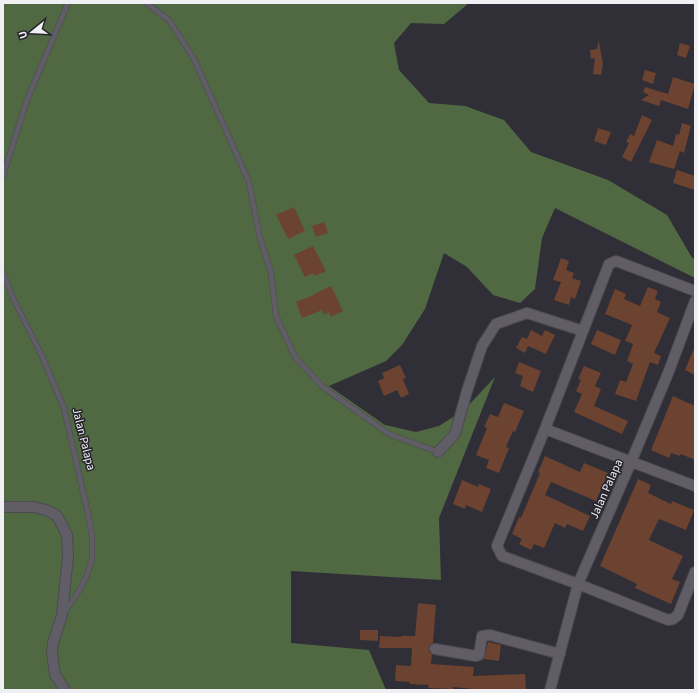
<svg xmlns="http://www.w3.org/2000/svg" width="698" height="693" font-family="'Source Sans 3',sans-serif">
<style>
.forest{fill:#506943}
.building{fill:#6c4230}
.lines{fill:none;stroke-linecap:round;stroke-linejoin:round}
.service-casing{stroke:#4c4a51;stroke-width:6}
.minor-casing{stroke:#4c4a51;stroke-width:12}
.service{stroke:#605d66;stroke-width:5}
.minor{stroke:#605d66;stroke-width:10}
.labels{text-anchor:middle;stroke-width:3;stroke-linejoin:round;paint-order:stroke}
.street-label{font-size:12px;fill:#f0eff4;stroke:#26242c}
</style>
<rect width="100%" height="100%" fill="#302e36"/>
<path class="forest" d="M3 3H469L444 24 411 23 394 43 399 70 429 103 465 106 504 120 531 152 608 180 667 215 691 256 695 260V278L555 208 542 238 535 289 520 303 493 295 467 267 444 253 425 309 402 345 386 361 329 386 385 425 416 432 439 426 464 410 495 377 439 518 441 580 291 571V643L369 650 386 690H3Z"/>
<path class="building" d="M598 42H599L603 64 601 75 593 74 595 58 591 59 590 50 597 49Z
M680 43 690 46 686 58 677 55Z
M645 70 656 73 653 84 642 80Z
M673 77 695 84 688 109 661 100 659 106 641 100 649 95 643 92 645 87 668 94Z
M642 115 652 120 631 162 622 157 629 143 626 142 630 134 634 136Z
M682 123 691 126 684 153 680 151 674 169 649 162 657 140 673 146 676 134 679 135Z
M598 128 611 132 606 145 594 141Z
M677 170 695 176V190L673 183Z
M294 207 305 231 288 239 276 215Z
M324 222 328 233 316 237 312 226Z
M313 246 326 271 314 276 313 273 305 277 294 255Z
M561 258 569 261 566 270 574 273 572 278 581 281 575 299 571 297 569 305 554 300 561 282 553 280Z
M331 286 343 311 331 317 329 312 324 315 322 310 302 318 296 302 314 295V294Z
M648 287 658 291 655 299 661 302 657 312 670 318 654 353 661 356 658 365 650 362 636 401 615 394 620 380 626 382 633 364 627 361 633 344 625 341 632 325 605 314 615 289 626 294 624 299 640 306Z
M531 330 542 336 545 330 555 335 546 354 528 346 525 353 516 348 522 337 527 339Z
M597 330 621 340 615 355 591 344Z
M695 346V375L685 370Z
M519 362 541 371 533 392 520 386 523 376 515 373Z
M400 365 406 378 403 379 409 394 401 398 397 390 384 396 378 381 384 378 382 373Z
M584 366 601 373 595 386 601 389 594 406 628 421 622 434 574 412 582 394 576 391 581 380 578 379Z
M673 396 695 406V460L681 454 680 456 671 453 669 458 651 450Z
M504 403 524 411 515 432 513 431 506 447 509 448 499 473 486 468 489 460 476 455 487 428 484 427 490 414 498 417Z
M545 456 580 472 584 463 608 473 596 501 551 482 545 495 590 516 583 531 567 524 565 528 555 523 544 548 534 544 531 550 519 544 522 539 512 534 519 517 521 518 540 473 538 472Z
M638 479 651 485 648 493 671 504 672 501 694 510 686 530 659 519 649 540 683 556 672 579 680 582 671 604 635 588 637 584 600 566Z
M462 480 478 487 479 484 491 489 482 512 466 505 465 509 453 504Z
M418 603 436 605 433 643 429 648V652L432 654 431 664 474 667 473 676 525 674 526 689 484 690 453 687V689L428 688 429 685 410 684V682L395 681 396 665 411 666 412 648H379L380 636 401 637V636H415Z
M360 630H378V641L360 640Z
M488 642 501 645 499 661 484 659Z"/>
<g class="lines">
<defs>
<path id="service" d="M146 3 169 20 194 59 249 182 259 234 271 273 276 316 295 357 323 387 389 434 438 452
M3 176 27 100 68 3
M3 273 13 298 42 356 64 408 89 518 92 537V559L87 575 79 591 64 613"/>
<path id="minor" d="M695 291 616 261 609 264 545 429 497 546 502 556 578 584 668 620 673 619 678 615 695 572
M545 429 695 486
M438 452 455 434 467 391 482 346 496 324 527 313 583 331
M3 507H34L46 510 56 515 60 521 67 535 68 557 62 615 53 643 52 653 55 675 65 690
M435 649 476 656 479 655 482 636 490 635 560 654
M550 690 578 584 631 462 669 371 695 301"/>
</defs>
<use href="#service" class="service-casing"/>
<use href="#minor" class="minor-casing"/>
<use href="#service" class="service"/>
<use href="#minor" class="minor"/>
</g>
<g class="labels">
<g class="street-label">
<text transform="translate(84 439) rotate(76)" y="4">Jalan Palapa</text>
<text transform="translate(606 489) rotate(-66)" y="4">Jalan Palapa</text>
</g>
</g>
<rect width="698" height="693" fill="none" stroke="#f0eff4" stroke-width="8"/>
<g transform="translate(32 32) rotate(252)" stroke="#26242c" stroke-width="3" paint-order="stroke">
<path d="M0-3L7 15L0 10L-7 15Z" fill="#f0eff4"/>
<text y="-6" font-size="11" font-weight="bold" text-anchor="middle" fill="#f0eff4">U</text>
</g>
</svg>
